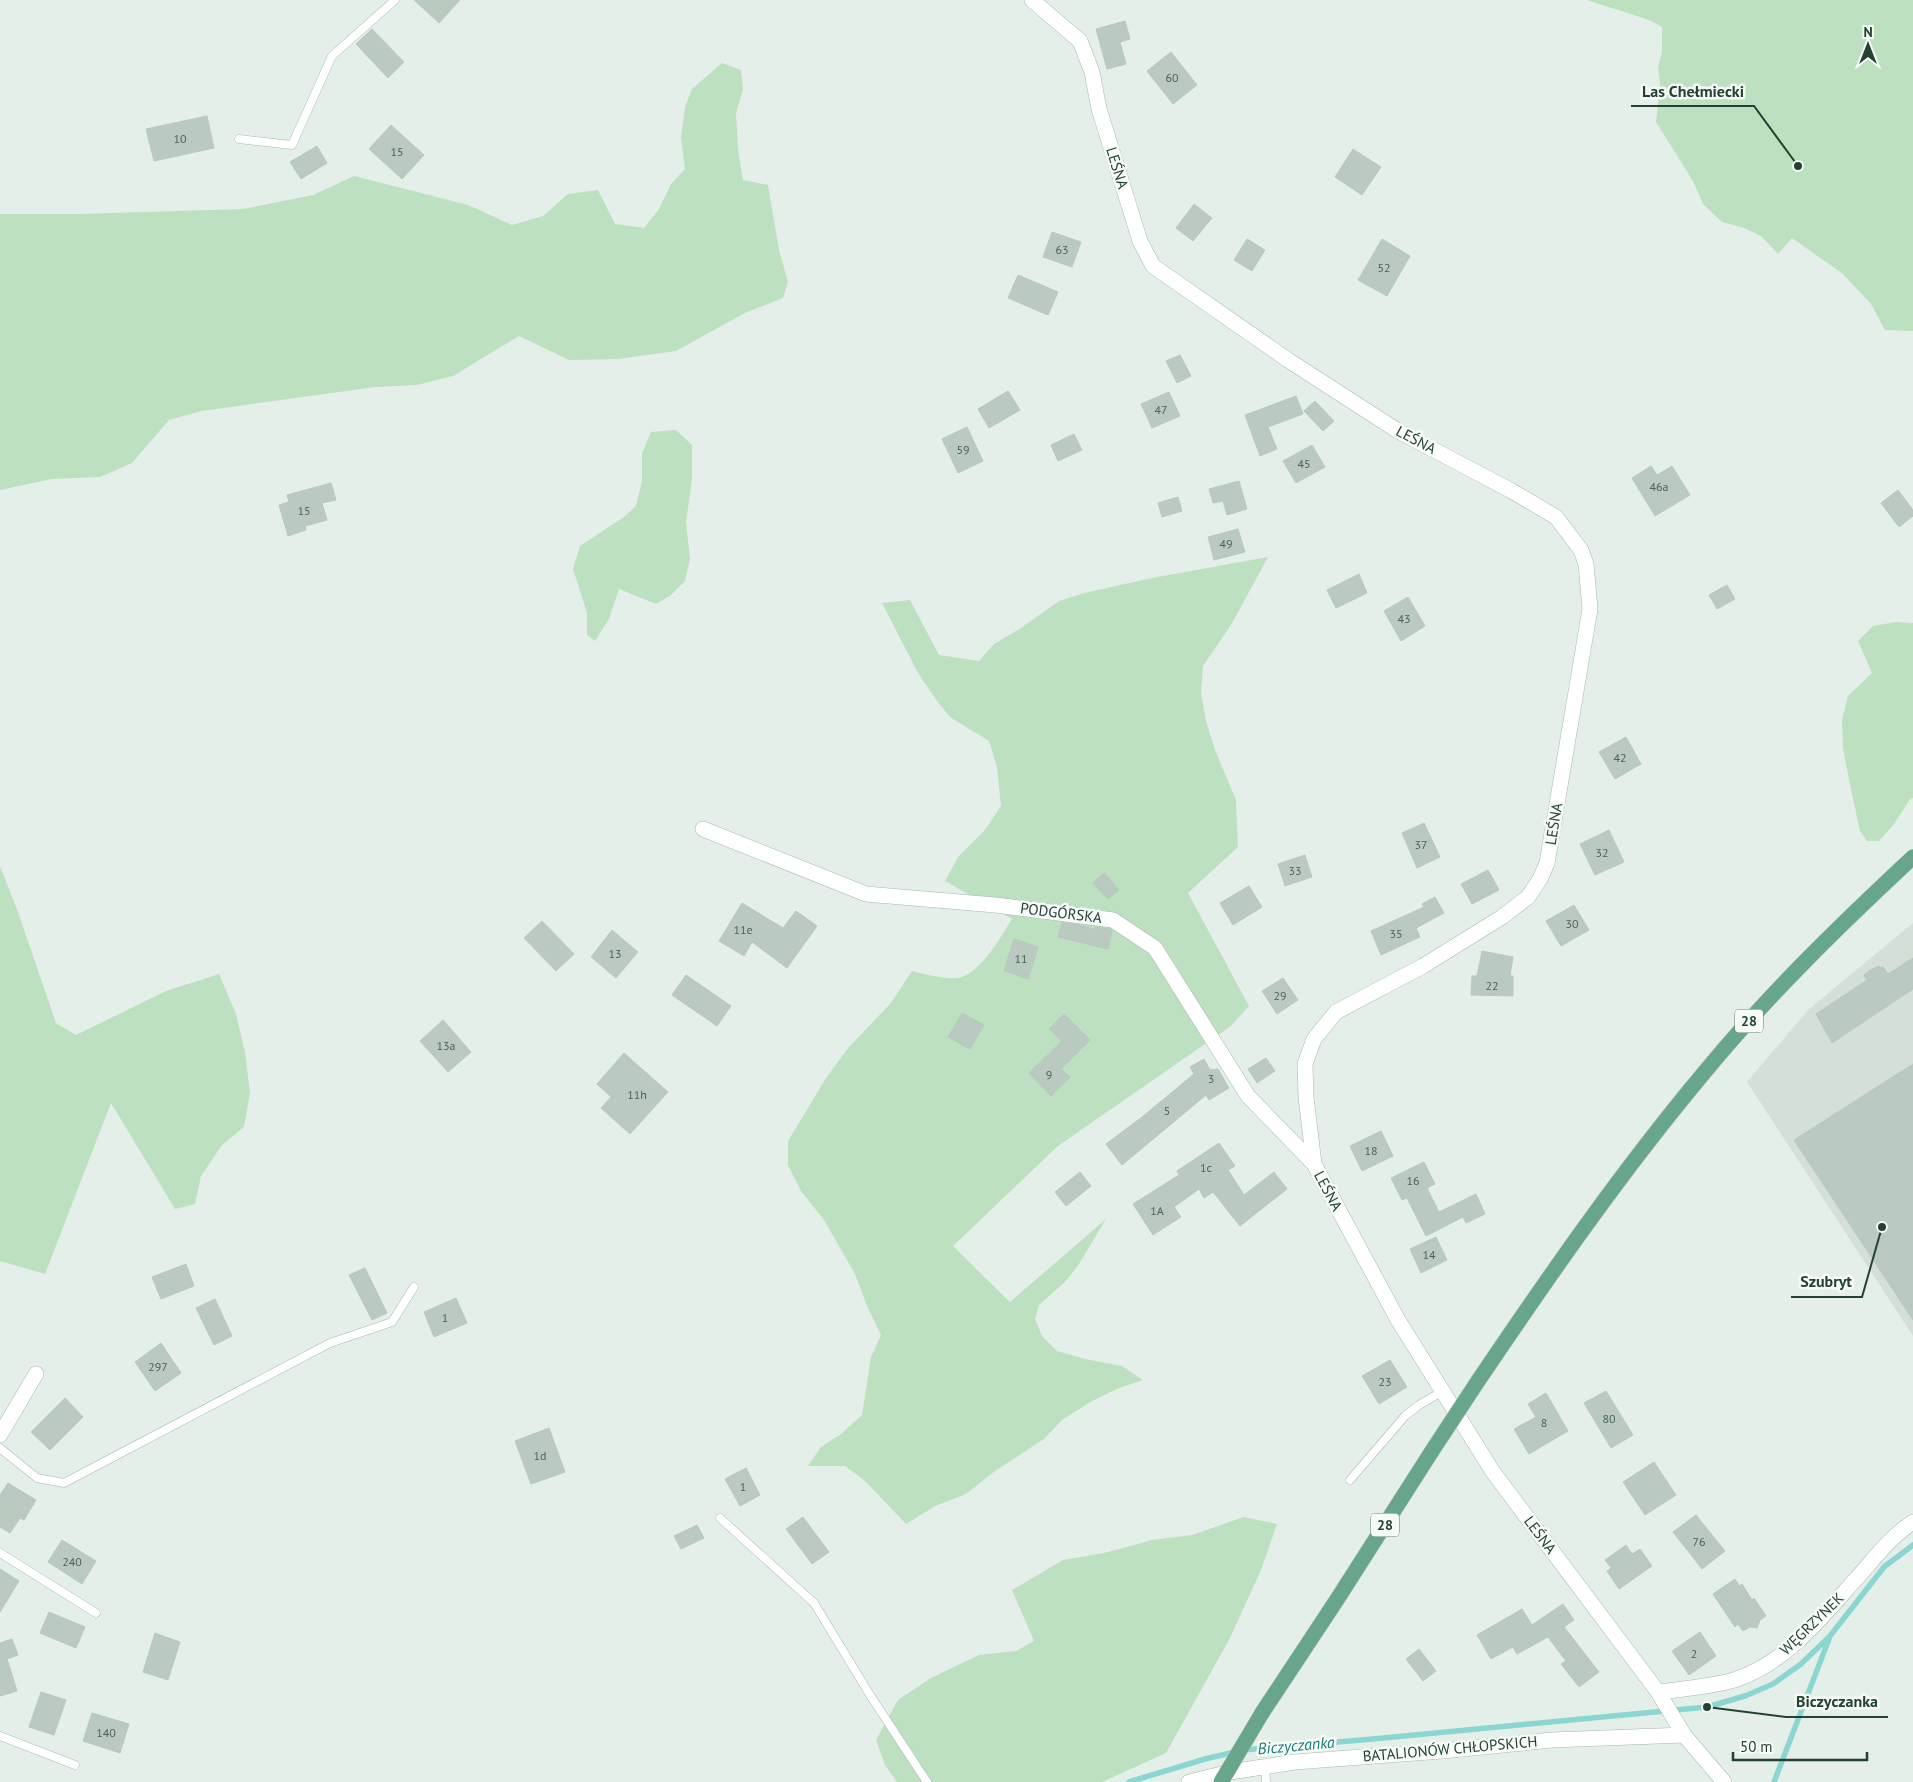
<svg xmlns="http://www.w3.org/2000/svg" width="1913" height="1782" font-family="'PT Sans',sans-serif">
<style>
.built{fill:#d3dfd7}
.green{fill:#bde0c0}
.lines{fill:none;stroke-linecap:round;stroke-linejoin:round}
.stream{stroke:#8bd5d3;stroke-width:5.5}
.building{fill:#bacac1;stroke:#b7c9be}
.lane-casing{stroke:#a7b8af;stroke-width:9}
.street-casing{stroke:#a7b8af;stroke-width:16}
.primary-casing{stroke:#c1cac6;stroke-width:16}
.lane{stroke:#fff;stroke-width:8}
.street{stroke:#fff;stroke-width:15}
.primary{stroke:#68a68b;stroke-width:15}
.primary-bridge-casing{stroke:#c1cac6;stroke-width:16;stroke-linecap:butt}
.primary-bridge{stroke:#68a68b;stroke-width:15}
.labels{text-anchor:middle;stroke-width:5;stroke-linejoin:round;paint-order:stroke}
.number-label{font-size:12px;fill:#496457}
.shield{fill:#f6fbf7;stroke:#627a6e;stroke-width:1}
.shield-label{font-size:14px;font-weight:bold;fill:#234234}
.street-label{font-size:15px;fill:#234234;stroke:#f6fbf7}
.water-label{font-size:16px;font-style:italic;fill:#197b7a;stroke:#f6fbf7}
.leader{fill:none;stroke:#234234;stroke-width:2}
.callout-dot{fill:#234234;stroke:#f6fbf7;stroke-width:2}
.callout-label{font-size:16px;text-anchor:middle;font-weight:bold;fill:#234234;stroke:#f6fbf7;stroke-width:5;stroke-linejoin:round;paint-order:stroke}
</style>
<rect width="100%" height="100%" fill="#e5efe9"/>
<path class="built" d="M1913 923V1336L1747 1082 1808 1010Z"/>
<path class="green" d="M1587 0H1913V331L1885 330 1871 304 1843 274 1792 238 1778 254 1761 236 1744 228 1722 222 1703 204 1693 181 1656 122 1660 82 1658 67 1662 52V27L1649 20Z
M722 63 741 70 743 89 736 113 738 150 743 180 768 185 779 250 788 282 783 298 745 313 676 351 618 359 569 360 519 336 453 376 417 385 375 387 202 411 169 420 132 463 100 477 52 479 0 490V214H80L243 209 313 195 354 176 468 205 512 225 543 216 568 194 598 190 615 224 644 228 659 209 671 184 685 169 681 138 685 107 692 89Z
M676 430 692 445V480L686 522 690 559 685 581 670 596 656 604 619 589 609 619 595 641 587 635V613L573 569 580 546 624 517 636 506 642 481V453L651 432Z
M1268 557 1231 625 1203 666 1201 693 1206 721 1215 750 1236 800 1238 847 1188 893 1249 1006 1231 1026 1058 1146 953 1246 1010 1302 1106 1219 1079 1264 1065 1282 1039 1305 1035 1319 1042 1336 1057 1351 1085 1359 1122 1366 1143 1380 1119 1388 1090 1402 1062 1420 1044 1439 995 1471 966 1494 935 1506 906 1524 865 1481 845 1466H808L821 1447 841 1434 862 1415 871 1357 881 1335 867 1306 855 1274 824 1220 801 1191 788 1165V1141L826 1078 849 1047 891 1003 912 971C923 974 952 981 962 977 985 967 999 939 1012 919L945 881 958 857 985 830 1001 806 997 767 989 741 950 717 937 701 918 673 882 603 910 600 939 655 979 661 994 644 1021 628 1059 601 1084 593 1152 578Z
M1896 622 1913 623V798L1910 799 1894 824 1879 841H1867L1860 831 1850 785 1843 748 1842 720 1848 696 1872 673 1858 641 1873 626Z
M0 866 18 912 56 1023 76 1035 166 991 219 974 236 1014 245 1052 250 1093 244 1127 222 1145 201 1176 195 1204 175 1209 111 1103 45 1274 0 1261Z
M1244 1517 1277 1524 1261 1570 1230 1638 1166 1753 1102 1782H897L885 1765 876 1740 898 1700 931 1678 979 1655 1016 1651 1034 1641 1012 1590 1063 1560 1104 1553 1152 1540 1192 1535Z"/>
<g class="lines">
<path class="stream" d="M1129 1782 1205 1759 1243 1750 1373 1739 1707 1707 1745 1696 1773 1684 1801 1664 1830 1636 1884 1567 1913 1545
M1774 1782 1829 1639"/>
</g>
<path class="building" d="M414 0H460L439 23Z
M1125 21 1130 39 1120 42 1126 64 1107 69 1096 29Z
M372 29 404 62 388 78 356 44Z
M1171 52 1197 85 1173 104 1147 71Z
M207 116 214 148 154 161 146 129Z
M391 125 424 155 402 179 369 149Z
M317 146 327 163 301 179 290 162Z
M1353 149 1381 167 1362 195 1335 177Z
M1194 204 1212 218 1193 241 1176 228Z
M1052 232 1081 242 1072 267 1043 257Z
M1247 239 1265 250 1252 271 1234 260Z
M1382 239 1410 256 1387 296 1358 280Z
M1018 275 1058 292 1048 315 1008 298Z
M1180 355 1191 376 1177 383 1166 361Z
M1008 391 1020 410 989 428 978 409Z
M1169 392 1180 416 1152 428 1141 404Z
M1296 396 1303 414 1268 427 1277 449 1260 456 1245 415Z
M1315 401 1334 421 1323 431 1304 411Z
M967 427 983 461 958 473 942 439Z
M1074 434 1082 450 1058 461 1051 445Z
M1312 445 1325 467 1296 483 1283 461Z
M1651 466 1657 475 1672 466 1690 495 1655 516 1632 478Z
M1239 481 1247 509 1227 515 1223 501 1213 503 1209 489Z
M331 483 336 500 322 503 327 520 305 526 306 530 288 536 279 505 289 502 287 495Z
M1898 490 1913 510V516L1899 527 1881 503Z
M1178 497 1182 511 1162 517 1158 503Z
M1238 529 1245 552 1214 560 1208 537Z
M1359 574 1367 593 1336 608 1327 590Z
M1727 585 1735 599 1717 609 1709 595Z
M1408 597 1425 626 1401 641 1384 611Z
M1626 737 1641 764 1615 779 1599 752Z
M1424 823 1440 857 1417 868 1402 833Z
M1609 830 1624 862 1595 875 1580 844Z
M1305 855 1312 877 1285 886 1278 864Z
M1488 870 1499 890 1472 904 1461 884Z
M1104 873 1119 890 1108 899 1093 883Z
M1249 886 1262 907 1233 925 1220 903Z
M1435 897 1444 913 1416 928 1420 937 1381 955 1371 931 1424 907 1422 904Z
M742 903 783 928 796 911 817 926 787 968 752 942 744 956 719 941Z
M1574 905 1589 930 1561 946 1546 921Z
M542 921 574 954 556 971 524 938Z
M1062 923 1080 925 1095 930V927L1110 929 1112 931 1108 949 1058 937Z
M612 930 638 952 616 978 591 957Z
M1014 939 1038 947 1028 979 1004 971Z
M1482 951 1513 957 1510 976H1513V996L1471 995 1472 976H1477Z
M1913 958V989L1832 1043 1816 1014 1867 980 1864 975 1870 970 1879 966 1880 968 1883 967 1888 974Z
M686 975 731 1006 717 1026 672 995Z
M1283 978 1298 1000 1277 1014 1262 991Z
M962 1013 984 1025 970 1049 948 1037Z
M1064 1014 1090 1040 1061 1069 1070 1077 1051 1096 1029 1073 1062 1041 1049 1029Z
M443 1020 471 1052 448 1072 420 1041Z
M624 1053 668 1092 630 1134 601 1108 611 1097 597 1084Z
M1266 1058 1275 1071 1257 1083 1248 1069Z
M1204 1059 1210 1070 1218 1069 1229 1088 1209 1100 1206 1095 1122 1165 1106 1144 1142 1117 1194 1074 1190 1067Z
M1913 1064V1320L1794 1140Z
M1381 1131 1393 1156 1362 1171 1350 1146Z
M1219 1143 1235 1166 1228 1170 1244 1195 1274 1172 1287 1189 1240 1226 1213 1192 1204 1198 1199 1189 1174 1207 1181 1217 1153 1235 1133 1204 1179 1175 1177 1171Z
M1424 1162 1435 1184 1427 1188 1439 1212 1476 1194 1485 1214 1466 1223 1463 1217 1426 1236 1407 1198 1402 1200 1391 1178Z
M1080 1172 1091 1186 1066 1206 1055 1192Z
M1436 1237 1447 1260 1421 1273 1410 1249Z
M186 1264 194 1286 161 1299 152 1277Z
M365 1268 387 1313 372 1320 349 1275Z
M456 1298 467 1323 434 1337 424 1312Z
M215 1299 232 1336 214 1345 196 1308Z
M161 1343 181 1373 155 1391 135 1362Z
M1390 1360 1407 1387 1379 1404 1362 1376Z
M1606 1391 1633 1435 1611 1448 1584 1403Z
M1546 1393 1568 1431 1529 1454 1514 1429 1536 1417 1528 1404Z
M65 1398 83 1417 50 1450 31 1432Z
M549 1428 565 1472 531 1484 515 1441Z
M1654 1462 1676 1495 1645 1515 1623 1482Z
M746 1468 760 1495 740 1506 725 1479Z
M8 1483 36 1500 24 1520 20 1518 10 1533 0 1527V1495Z
M1696 1515 1725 1551 1702 1569 1673 1532Z
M803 1517 829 1552 812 1564 786 1529Z
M697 1525 704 1538 681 1549 674 1536Z
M62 1540 96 1561 82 1584 48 1562Z
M1626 1545 1632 1554 1640 1549 1652 1566 1619 1589 1607 1571 1611 1568 1605 1560Z
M0 1569 19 1581 0 1612Z
M1735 1579 1739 1586 1742 1584 1752 1600 1754 1598 1766 1616 1760 1620 1757 1628 1750 1627 1743 1631 1738 1624 1735 1627 1713 1594Z
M1563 1604 1574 1620 1564 1627 1599 1672 1579 1687 1561 1664 1566 1661 1548 1637 1517 1654 1513 1647 1491 1659 1477 1635 1522 1609 1532 1625Z
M49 1612 85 1627 76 1648 40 1633Z
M1700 1632 1716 1656 1689 1675 1672 1651Z
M155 1633 180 1642 168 1680 143 1672Z
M12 1639 18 1655 7 1659 17 1691 0 1696V1643Z
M1419 1649 1436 1671 1423 1681 1406 1659Z
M41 1692 66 1700 54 1735 29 1727Z
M92 1713 129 1724 120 1753 83 1741Z"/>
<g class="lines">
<defs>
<path id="lane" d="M239 139 292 145 332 56 395 0
M0 1448 37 1478 64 1483 330 1343 392 1322 414 1287
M1350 1480 1405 1416 1419 1405 1443 1391
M720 1518 814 1603 870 1695 927 1782
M0 1553 96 1613
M0 1736 75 1765
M1265 1766 1266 1782"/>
<path id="street" d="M1032 0 1080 41 1092 72 1099 109 1140 241 1153 266 1288 360 1398 431 1510 490 1556 517 1581 550 1586 564 1590 609 1547 863 1540 879 1528 897 1502 917 1423 966 1336 1012 1314 1039 1305 1064 1306 1097 1314 1164 1398 1320 1493 1472 1658 1692 1684 1735 1724 1782
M703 829 866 894 995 905 1113 920 1155 948 1248 1096 1314 1164
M0 1435 36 1374
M1658 1692C1683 1689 1709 1687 1734 1680 1785 1664 1822 1617 1856 1579 1874 1559 1891 1536 1913 1522
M1189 1782 1230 1772 1295 1762 1442 1751 1552 1740 1684 1735"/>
<path id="primary" d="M1478 1381C1549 1276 1621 1172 1703 1074 1767 996 1839 926 1913 857
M1262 1713 1338 1598 1432 1451"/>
</defs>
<use href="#lane" class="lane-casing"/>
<use href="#street" class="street-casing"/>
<use href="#primary" class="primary-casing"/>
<use href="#lane" class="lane"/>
<use href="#street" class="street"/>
<use href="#primary" class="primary"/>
<defs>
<path id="primary-bridge" d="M1432 1451 1478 1381
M1221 1782 1262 1713"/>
</defs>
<use href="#primary-bridge" class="primary-bridge-casing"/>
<use href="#primary-bridge" class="primary-bridge"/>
</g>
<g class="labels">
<g class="number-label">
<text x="1172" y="82">60</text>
<text x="180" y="143">10</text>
<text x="397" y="156">15</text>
<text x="1062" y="254">63</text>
<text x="1384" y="272">52</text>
<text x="1161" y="414">47</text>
<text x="963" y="454">59</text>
<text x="1304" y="468">45</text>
<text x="1659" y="491">46a</text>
<text x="304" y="515">15</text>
<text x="1226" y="548">49</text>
<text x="1404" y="623">43</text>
<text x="1620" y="762">42</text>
<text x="1421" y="849">37</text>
<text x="1602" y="857">32</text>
<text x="1295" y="875">33</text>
<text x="1572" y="928">30</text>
<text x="743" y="934">11e</text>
<text x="1396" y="938">35</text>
<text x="615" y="958">13</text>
<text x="1021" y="963">11</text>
<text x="1492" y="990">22</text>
<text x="1280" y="1000">29</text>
<text x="446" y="1050">13a</text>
<text x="1049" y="1079">9</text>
<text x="1211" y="1083">3</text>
<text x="637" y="1099">11h</text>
<text x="1167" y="1115">5</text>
<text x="1371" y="1155">18</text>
<text x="1206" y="1172">1c</text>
<text x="1413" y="1185">16</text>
<text x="1157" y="1215">1A</text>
<text x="1429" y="1259">14</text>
<text x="445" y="1322">1</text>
<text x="158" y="1371">297</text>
<text x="1385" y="1386">23</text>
<text x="1609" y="1423">80</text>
<text x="1544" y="1427">8</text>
<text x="540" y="1460">1d</text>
<text x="743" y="1491">1</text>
<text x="1699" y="1546">76</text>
<text x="72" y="1566">240</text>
<text x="1694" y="1658">2</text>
<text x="106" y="1737">140</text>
</g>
<g class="shield">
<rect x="1735" y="1009.5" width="28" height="23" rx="4"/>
<rect x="1371" y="1513.5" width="28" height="23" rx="4"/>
</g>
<g class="shield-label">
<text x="1749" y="1026">28</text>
<text x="1385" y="1530">28</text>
</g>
<g class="street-label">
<text transform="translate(1117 168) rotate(73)" y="5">LEŚNA</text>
<text transform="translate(1416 440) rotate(28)" y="5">LEŚNA</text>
<text transform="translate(1554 824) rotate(-81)" y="5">LEŚNA</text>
<text transform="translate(1061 913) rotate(7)" y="5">PODGÓRSKA</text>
<text transform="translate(1328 1191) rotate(62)" y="5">LEŚNA</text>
<text transform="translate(1540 1535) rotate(53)" y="5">LEŚNA</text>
<text transform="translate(1812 1624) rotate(-44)" y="5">WĘGRZYNEK</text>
<text transform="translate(1450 1749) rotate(-5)" y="5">BATALIONÓW CHŁOPSKICH</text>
</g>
<g class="water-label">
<text transform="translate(1296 1745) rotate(-5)" y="6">Biczyczanka</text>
</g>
</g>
<path class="leader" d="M1798 166L1754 106H1631M1882 1227L1862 1297H1791M1707 1707L1786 1717H1888"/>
<g class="callout-dot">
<circle cx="1798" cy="166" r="5"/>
<circle cx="1882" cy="1227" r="5"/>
<circle cx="1707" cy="1707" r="5"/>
</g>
<g class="callout-label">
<text x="1693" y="97">Las Chełmiecki</text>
<text x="1826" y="1287">Szubryt</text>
<text x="1837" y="1707">Biczyczanka</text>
</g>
<g transform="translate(1868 45)" stroke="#f6fbf7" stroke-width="4" paint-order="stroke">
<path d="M0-4L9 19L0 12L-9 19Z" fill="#234234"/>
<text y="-8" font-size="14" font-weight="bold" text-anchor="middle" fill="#234234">N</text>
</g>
<path d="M1733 1752v8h134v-8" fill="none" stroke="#234234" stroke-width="2.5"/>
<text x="1740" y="1752" font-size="15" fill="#234234" stroke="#f6fbf7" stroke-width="4" paint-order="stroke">50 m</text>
</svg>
